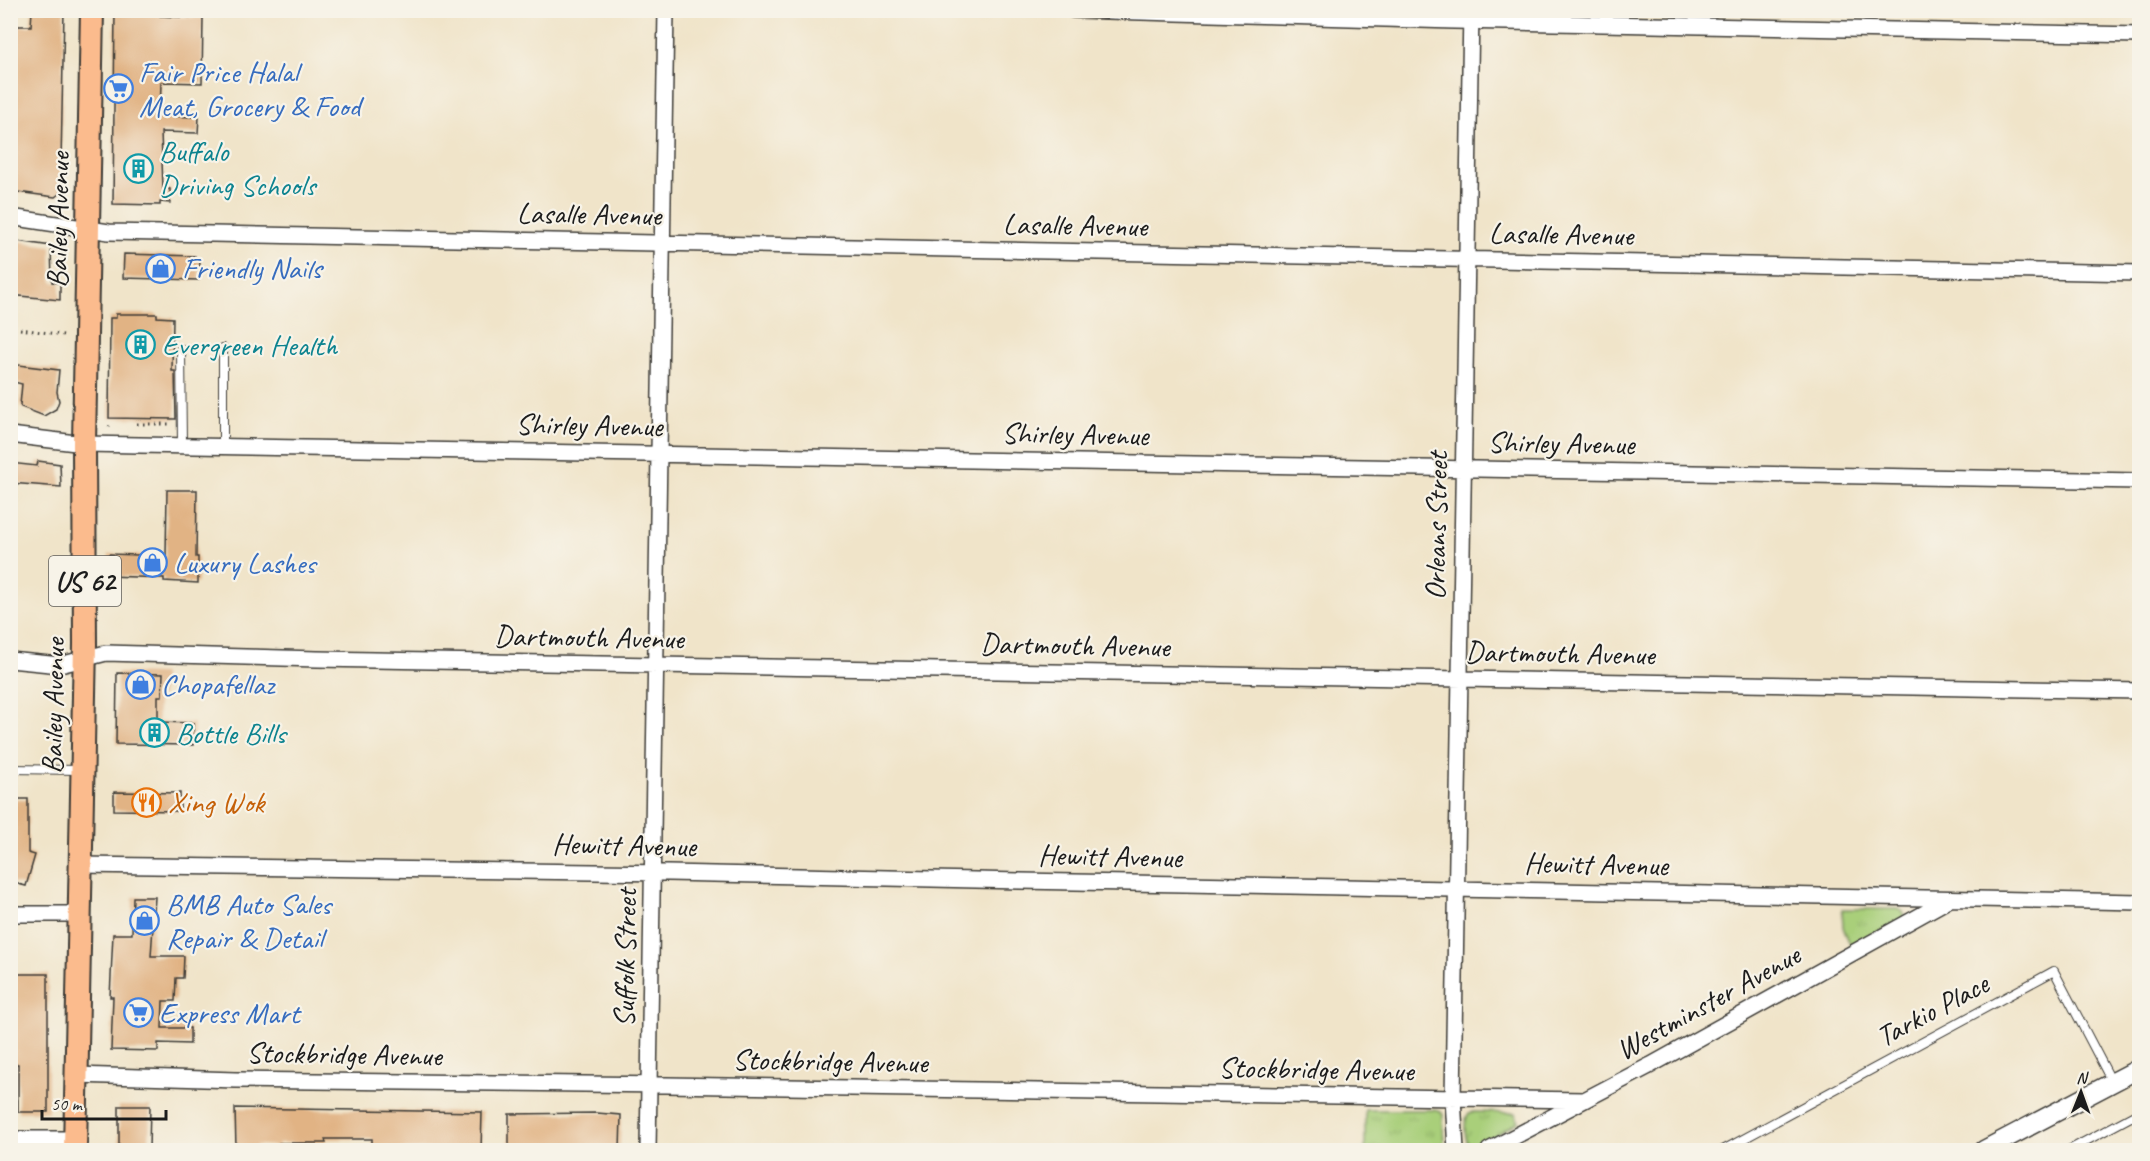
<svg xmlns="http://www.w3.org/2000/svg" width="2150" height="1161" font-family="Caveat,sans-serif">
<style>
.grass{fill:url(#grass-tufts);stroke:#62764b;stroke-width:1.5}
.building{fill:#e1b384}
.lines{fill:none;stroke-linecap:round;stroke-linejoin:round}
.service-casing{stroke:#3c3a36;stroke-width:10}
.minor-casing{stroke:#3c3a36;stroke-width:18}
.tertiary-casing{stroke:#3c3a36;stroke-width:21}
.primary-casing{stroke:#3c3a36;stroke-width:26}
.path{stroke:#3c3a36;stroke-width:3;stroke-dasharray:1.5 4.5;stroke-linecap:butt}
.service{stroke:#fff;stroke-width:8}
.minor{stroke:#fff;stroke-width:15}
.tertiary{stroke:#fff;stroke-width:18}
.primary{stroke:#fbbb8d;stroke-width:22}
.labels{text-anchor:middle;stroke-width:4.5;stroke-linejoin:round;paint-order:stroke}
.shield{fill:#f7f3e8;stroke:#5e5c59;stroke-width:1.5}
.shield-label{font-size:28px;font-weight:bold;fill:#1c1c1c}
.shop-label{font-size:30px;fill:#366cbe;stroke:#f7f3e8;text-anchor:start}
.culture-label{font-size:30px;fill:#0d838f;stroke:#f7f3e8;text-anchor:start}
.street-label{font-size:30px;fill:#1c1c1c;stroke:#f7f3e8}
.food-label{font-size:30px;fill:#c56008;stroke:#f7f3e8;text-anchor:start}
</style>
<defs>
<pattern id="grass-tufts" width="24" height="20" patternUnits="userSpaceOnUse" patternTransform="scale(1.5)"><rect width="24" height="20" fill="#a9cf7a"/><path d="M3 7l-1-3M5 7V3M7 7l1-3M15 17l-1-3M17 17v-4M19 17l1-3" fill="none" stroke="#91b169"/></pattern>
</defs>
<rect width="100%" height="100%" fill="#f7f3e8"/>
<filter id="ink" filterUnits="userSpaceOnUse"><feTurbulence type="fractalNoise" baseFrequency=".0167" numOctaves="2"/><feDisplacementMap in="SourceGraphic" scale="12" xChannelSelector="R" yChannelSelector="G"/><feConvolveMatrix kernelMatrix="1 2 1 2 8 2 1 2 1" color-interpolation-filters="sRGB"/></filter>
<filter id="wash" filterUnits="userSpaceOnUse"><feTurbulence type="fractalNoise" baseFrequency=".008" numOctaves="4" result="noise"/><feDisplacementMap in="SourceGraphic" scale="24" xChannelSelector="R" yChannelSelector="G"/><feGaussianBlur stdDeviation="1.35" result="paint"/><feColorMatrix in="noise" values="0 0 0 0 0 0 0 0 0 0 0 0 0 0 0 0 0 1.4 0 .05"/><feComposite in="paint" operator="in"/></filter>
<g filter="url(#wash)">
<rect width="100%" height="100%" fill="#f0e4c9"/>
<path class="grass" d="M1842 909H1897L1902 911 1904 916 1903 919 1852 949 1843 927Z
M1365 1110H1435L1441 1112 1443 1115 1444 1150H1365Z
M1473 1112 1516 1113 1518 1122 1478 1145 1468 1144C1464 1135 1464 1120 1469 1113Z"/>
<g id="blocks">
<path class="building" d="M32 10H64L61 162H62L63 191 55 197 10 191V68L11 57 14 58 15 26H31Z
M115 10H160V16L203 18 202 83 161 82 160 116 199 117 198 133 161 132 163 189H170V203L160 202V205L113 204Z
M10 240 51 246 52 282 60 283V300L10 295Z
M124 254 195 256V259H200L199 280 123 278Z
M116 314H157V317L173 318 172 371H175L176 419 109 418 110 318H116Z
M10 364 59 370 57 392 59 401 56 409 44 416 21 407 20 405 22 384 10 381Z
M38 461 60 464 61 487 10 483V463L37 466Z
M167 490H197L196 557H198V583L164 581V578L108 576 109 554 166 556Z
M117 673 163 674 162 696H158V722L194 723 193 745 116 744Z
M114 792 180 793V811L114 810Z
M10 799H28V853L35 855 26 886 10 882Z
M133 897H155L151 956H184L183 978H176L175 1001H163L162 1028H190V1044L158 1043V1051L111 1050 113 997H110L113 934H132Z
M10 974H48V1112H18V1064H10Z
M119 1106H150L149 1150H119Z
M235 1108 482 1112 481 1150 419 1149 372 1150V1139H325L326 1143H279V1146L256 1145V1148H236Z
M597 1113 621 1115 620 1150H509V1114Z"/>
</g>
</g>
<g filter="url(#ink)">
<use href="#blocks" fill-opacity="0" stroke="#3c3a36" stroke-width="1.5"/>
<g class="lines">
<defs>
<path id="service" d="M223 348V446
M181 349 182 445
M10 769 80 770
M1723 1150 2054 971 2112 1082
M2069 1150 2140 1112
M2134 1150 2140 1148"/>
<path id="minor" d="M1073 10 1454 21 2140 35
M10 217 109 232 2140 273
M10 435 84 444 2140 481
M10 660 60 665 106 653 317 659 2140 691
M80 865 668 873 1020 881 2140 902
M10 914H79
M76 1075 236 1080 666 1085 1584 1100
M10 1139H75
M648 1150 666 10
M1456 1150 1453 1098 1471 10
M1489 1150 1651 1065 1950 899"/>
<path id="tertiary" d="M1984 1150 2140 1068"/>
<path id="primary" d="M75 1150 85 644 84 444 92 10"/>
</defs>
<use href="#service" class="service-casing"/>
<use href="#minor" class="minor-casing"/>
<use href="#tertiary" class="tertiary-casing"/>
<use href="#primary" class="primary-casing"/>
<path class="path" d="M645 14 646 10
M64 204 67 206
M20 329 64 335
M137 424H171
M109 427 111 424"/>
<use href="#service" class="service"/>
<use href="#minor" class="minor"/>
<use href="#tertiary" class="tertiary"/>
<use href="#primary" class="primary"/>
</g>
</g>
<defs>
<symbol id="supermarket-ring" viewBox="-11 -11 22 22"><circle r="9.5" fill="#f7f3e8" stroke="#3f7fe0" stroke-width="1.5"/><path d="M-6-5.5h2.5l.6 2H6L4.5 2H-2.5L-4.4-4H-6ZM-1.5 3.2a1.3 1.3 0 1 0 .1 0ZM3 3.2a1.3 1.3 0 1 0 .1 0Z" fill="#3f7fe0"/></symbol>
<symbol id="building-ring" viewBox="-11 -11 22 22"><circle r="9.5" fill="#f7f3e8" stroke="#0f9aa8" stroke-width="1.5"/><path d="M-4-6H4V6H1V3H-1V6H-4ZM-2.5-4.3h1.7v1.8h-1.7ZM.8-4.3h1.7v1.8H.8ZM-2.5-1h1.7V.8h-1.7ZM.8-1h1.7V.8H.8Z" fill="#0f9aa8"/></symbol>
<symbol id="shop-ring" viewBox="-11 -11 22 22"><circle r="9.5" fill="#f7f3e8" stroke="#3f7fe0" stroke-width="1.5"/><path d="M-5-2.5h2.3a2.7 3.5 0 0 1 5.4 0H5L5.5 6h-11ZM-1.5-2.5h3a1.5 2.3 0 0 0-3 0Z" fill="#3f7fe0"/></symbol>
<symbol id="restaurant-ring" viewBox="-11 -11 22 22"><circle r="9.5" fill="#f7f3e8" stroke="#e8710a" stroke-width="1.5"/><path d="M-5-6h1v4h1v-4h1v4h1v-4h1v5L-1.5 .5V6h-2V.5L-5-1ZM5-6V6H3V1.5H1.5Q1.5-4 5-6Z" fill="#e8710a"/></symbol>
</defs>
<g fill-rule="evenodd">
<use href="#supermarket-ring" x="102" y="72" width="33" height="33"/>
<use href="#building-ring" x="122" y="152" width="33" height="33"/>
<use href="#shop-ring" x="144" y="252" width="33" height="33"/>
<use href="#building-ring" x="124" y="328" width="33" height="33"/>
<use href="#shop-ring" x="136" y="546" width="33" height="33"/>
<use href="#shop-ring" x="124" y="668" width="33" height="33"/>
<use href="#building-ring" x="138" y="716" width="33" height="33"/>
<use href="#restaurant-ring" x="130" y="786" width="33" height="33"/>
<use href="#shop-ring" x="128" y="904" width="33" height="33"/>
<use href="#supermarket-ring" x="122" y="996" width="33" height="33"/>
</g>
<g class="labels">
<rect class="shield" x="49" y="556" width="72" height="50" rx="4.5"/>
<g class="shield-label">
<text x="85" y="591">US 62</text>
</g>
<g class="shop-label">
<text x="139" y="82">Fair Price Halal<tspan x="139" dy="34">Meat, Grocery &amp; Food</tspan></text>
<text x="182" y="278">Friendly Nails</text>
<text x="174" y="573">Luxury Lashes</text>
<text x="161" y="694">Chopafellaz</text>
<text x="166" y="914">BMB Auto Sales<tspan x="166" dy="34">Repair &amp; Detail</tspan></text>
<text x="159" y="1023">Express Mart</text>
</g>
<g class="culture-label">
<text x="159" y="161">Buffalo<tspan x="159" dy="34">Driving Schools</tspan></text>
<text x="162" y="355">Evergreen Health</text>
<text x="176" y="743">Bottle Bills</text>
</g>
<g class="street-label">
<text transform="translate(589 214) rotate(1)" y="10">Lasalle Avenue</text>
<text transform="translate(58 220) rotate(-89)" y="10">Bailey Avenue</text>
<text transform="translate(1075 225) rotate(1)" y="10">Lasalle Avenue</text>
<text transform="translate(1561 234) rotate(1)" y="10">Lasalle Avenue</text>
<text transform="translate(589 425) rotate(1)" y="10">Shirley Avenue</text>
<text transform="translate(1075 434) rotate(1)" y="10">Shirley Avenue</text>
<text transform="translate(1561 443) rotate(1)" y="10">Shirley Avenue</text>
<text transform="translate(1436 526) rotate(-89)" y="10">Orleans Street</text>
<text transform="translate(589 637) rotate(1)" y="10">Dartmouth Avenue</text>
<text transform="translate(1075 645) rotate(1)" y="10">Dartmouth Avenue</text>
<text transform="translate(1560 653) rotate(1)" y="10">Dartmouth Avenue</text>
<text transform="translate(53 706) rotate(-89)" y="10">Bailey Avenue</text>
<text transform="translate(624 845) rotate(1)" y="10">Hewitt Avenue</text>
<text transform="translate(1110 856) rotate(1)" y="10">Hewitt Avenue</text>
<text transform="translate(1596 864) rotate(1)" y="10">Hewitt Avenue</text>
<text transform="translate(625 958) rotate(-89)" y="10">Suffolk Street</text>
<text transform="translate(1708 1002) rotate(-29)" y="10">Westminster Avenue</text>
<text transform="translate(1932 1010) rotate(-28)" y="10">Tarkio Place</text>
<text transform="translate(344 1054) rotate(1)" y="10">Stockbridge Avenue</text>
<text transform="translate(830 1061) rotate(1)" y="10">Stockbridge Avenue</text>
<text transform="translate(1316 1069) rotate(1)" y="10">Stockbridge Avenue</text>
</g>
<g class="food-label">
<text x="168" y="812">Xing Wok</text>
</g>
</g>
<rect width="2150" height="1161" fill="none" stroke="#f7f3e8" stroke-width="36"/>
<g transform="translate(2081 1092) rotate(1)" stroke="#f7f3e8" stroke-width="4.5" paint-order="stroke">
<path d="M0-4.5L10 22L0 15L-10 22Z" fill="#1c1c1c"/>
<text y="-9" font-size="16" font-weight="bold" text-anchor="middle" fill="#1c1c1c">N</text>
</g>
<path d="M42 1110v9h124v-9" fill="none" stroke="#1c1c1c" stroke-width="3"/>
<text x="51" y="1110" font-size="18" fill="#1c1c1c" stroke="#f7f3e8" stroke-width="4.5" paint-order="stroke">50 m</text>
</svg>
